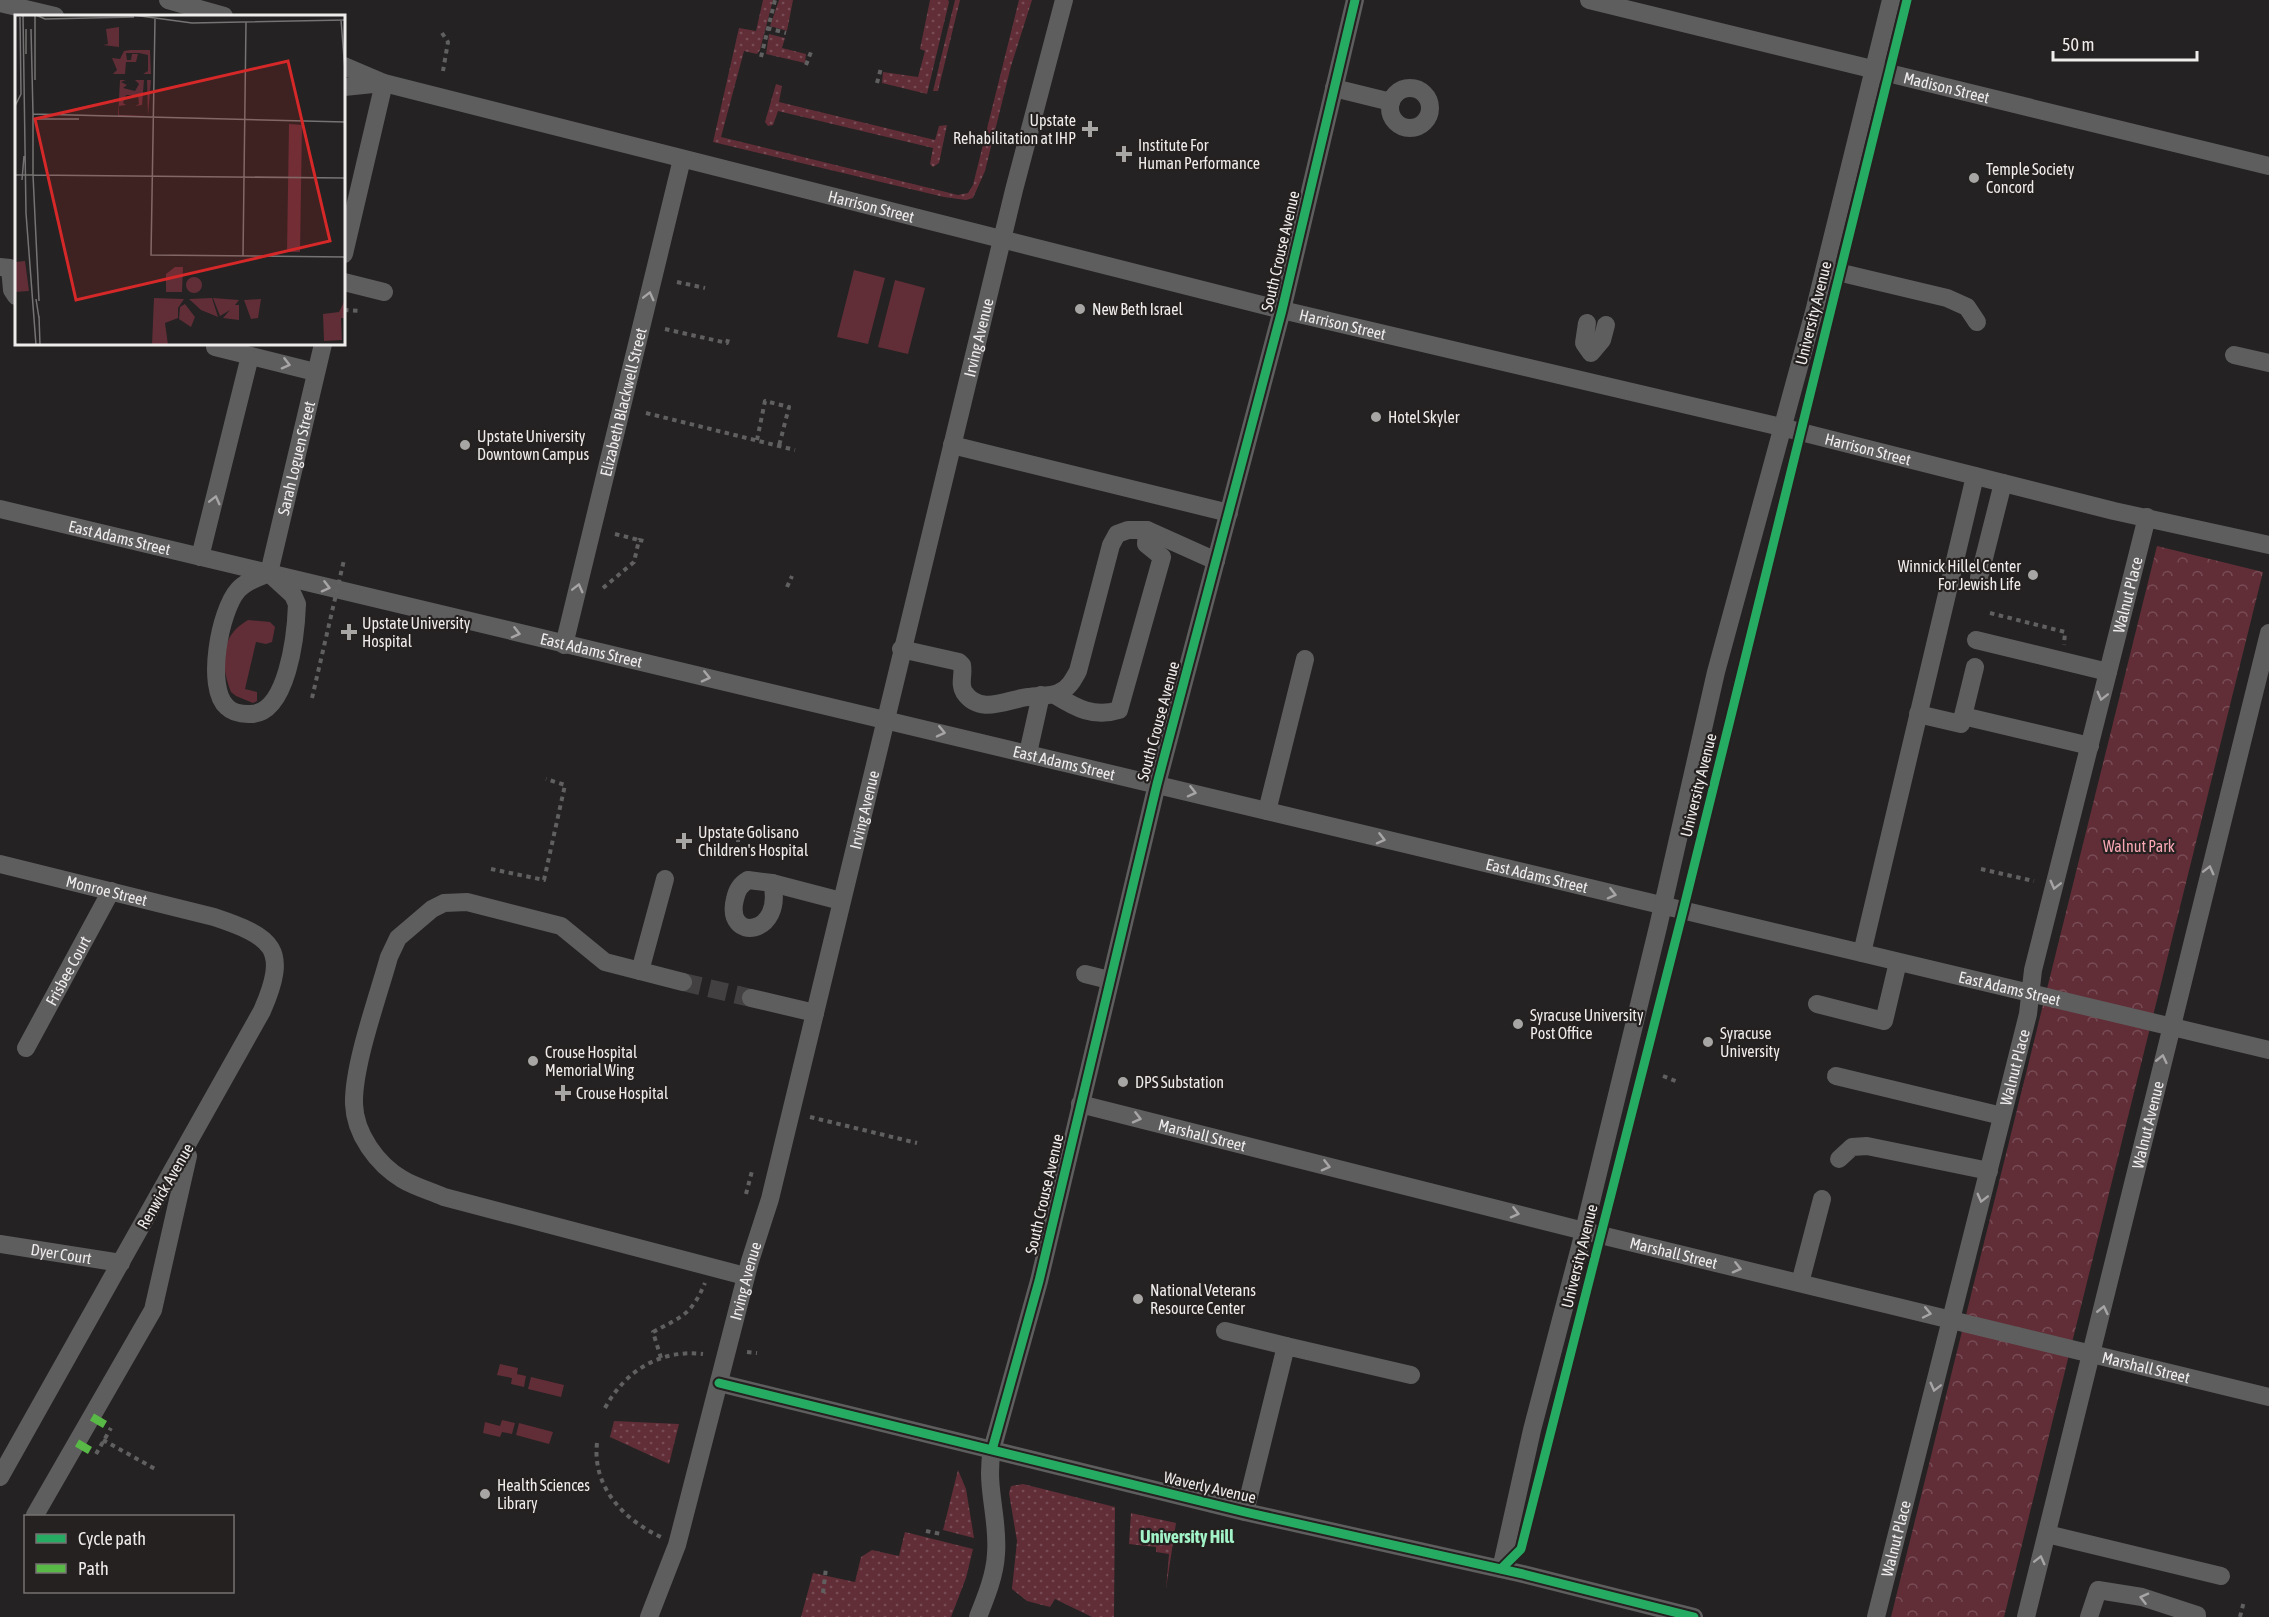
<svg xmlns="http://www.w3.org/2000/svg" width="2269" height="1617" font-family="'Asap Condensed',sans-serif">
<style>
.grass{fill:url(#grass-dots)}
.park{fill:url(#park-crowns)}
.garden{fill:#612e38}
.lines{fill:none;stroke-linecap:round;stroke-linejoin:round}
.minor-tunnel{stroke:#424040;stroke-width:18;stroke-dasharray:18 9;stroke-linecap:butt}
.path{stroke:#616060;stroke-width:4;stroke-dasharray:4.5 4.5;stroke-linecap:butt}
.minor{stroke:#5f5e5e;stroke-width:18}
.path-bridge{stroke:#616060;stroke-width:4;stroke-dasharray:4.5 4.5;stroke-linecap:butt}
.quiet{stroke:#58b947;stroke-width:8;stroke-dasharray:15 8;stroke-linecap:butt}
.cycleway-casing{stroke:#252121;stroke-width:13}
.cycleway{stroke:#26ab63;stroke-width:9}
.oneway{stroke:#a7a5a5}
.poi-dot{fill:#a8a5a5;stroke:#252121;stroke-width:2}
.labels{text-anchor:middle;stroke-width:4.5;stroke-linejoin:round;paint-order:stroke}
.street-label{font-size:16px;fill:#efecec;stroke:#252121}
.poi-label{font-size:16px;fill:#efecec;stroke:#252121;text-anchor:start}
.park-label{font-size:16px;fill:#f9a8b4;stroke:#252121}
.neighbourhood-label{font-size:18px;font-weight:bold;fill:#a2f3c7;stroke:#252121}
.inset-road{fill:none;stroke:#757373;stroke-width:1.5}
.view{fill:#d62828;fill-opacity:0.15;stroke:#d62828;stroke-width:3}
.inset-edge{fill:none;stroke:#efecec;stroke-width:3}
</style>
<defs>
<pattern id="grass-dots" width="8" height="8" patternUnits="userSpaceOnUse" patternTransform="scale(1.5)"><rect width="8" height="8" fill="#612e38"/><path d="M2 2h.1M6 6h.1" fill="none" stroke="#784c55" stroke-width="1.8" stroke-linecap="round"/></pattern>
<pattern id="park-crowns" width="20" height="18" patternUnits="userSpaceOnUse" patternTransform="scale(1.5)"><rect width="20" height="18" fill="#612e38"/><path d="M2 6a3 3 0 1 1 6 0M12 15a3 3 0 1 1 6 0" fill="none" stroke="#784c55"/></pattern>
</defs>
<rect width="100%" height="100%" fill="#242222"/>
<path class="grass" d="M763 0H773L760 50 757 54 744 51 721 137 958 195 968 193 973 185 1019 0H1032L1011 66 985 171 973 198 966 200 944 197 713 142 739 28 756 31Z
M779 0H793L787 31 770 26Z
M930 0H948L949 2 927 94 882 83 883 72 918 77 925 51 920 49Z
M955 0H960L938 91H933Z
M769 34 785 38 782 48 806 54 805 63 766 54Z
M776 84 782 86 779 102 935 140 939 126 947 125 939 163 933 167 930 164 933 148 778 111 773 125 768 126 765 122Z
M614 1421 679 1424 669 1464 610 1437Z
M958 1470 966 1489 974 1538 943 1530Z
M1023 1484 1115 1507 1114 1617H1092L1055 1599 1050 1607 1027 1601 1012 1589 1017 1541 1009 1493 1011 1486Z
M1131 1513 1176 1523 1166 1589 1169 1554 1156 1552V1547L1129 1544Z
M905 1532 973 1549 966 1578 951 1617H801L813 1573 855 1582 861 1557 872 1550 899 1556Z"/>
<path class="park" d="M2157 546 2263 572 2004 1617H1891Z"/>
<path class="garden" d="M854 270 885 278 868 344 837 337Z
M895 280 925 288 908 354 878 347Z
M248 620 270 622 275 627 272 642 266 644 256 642 245 689 257 692V701L253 703 236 696 231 692C220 663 220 636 248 620Z
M500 1364 518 1368 517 1374 526 1376 524 1387 511 1384 512 1378 497 1375Z
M531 1377 564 1385 561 1397 528 1389Z
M502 1420 515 1423 512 1434 502 1432 500 1437 483 1433 485 1422 500 1426Z
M519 1423 553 1432 549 1444 516 1435Z"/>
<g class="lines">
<path class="minor-tunnel" d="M683 982 751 998"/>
<path class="path" d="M767 28 786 33
M442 33 448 42 443 71
M761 57 775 0
M806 65 811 52
M877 83 881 68
M677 282 705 288
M344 310 362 311
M665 329 727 343 729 336
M646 413 795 450
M757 440 765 401 789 407 779 446
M615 534 639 540
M787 587 792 576
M603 588 634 562 639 540 644 541
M1990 613 2065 632 2064 645
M738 842V836
M491 869 544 880 565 785 546 779
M1981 869 2034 881
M1663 1076 1678 1082
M810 1117 917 1143
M746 1194 752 1171
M747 1352 757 1353
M661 1358 653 1332C683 1316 691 1315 705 1283
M605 1408C625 1371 660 1349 703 1354
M103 1440 157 1470
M597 1443C592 1487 624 1520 661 1537
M96 1454 111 1428
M926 1531 941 1534
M823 1593 826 1568
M2240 1617 2244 1601"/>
<g class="minor">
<path d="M168 0 224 16"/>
<path id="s1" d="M1589 0 2269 166"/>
<path d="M0 3 55 16"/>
<path id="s2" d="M344 66 384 83 1282 310 1781 427 2114 511 2269 545"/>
<path d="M344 87 383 83"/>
<path d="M1334 88 1391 102"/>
<circle cx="1410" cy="108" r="20"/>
<path d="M344 254 384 83"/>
<path d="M0 267 10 268 12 290 16 296"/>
<path d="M1825 269 1947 298 1967 307 1977 322"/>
<path d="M344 282 384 292"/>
<path d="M1587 323 1584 343 1591 353 1602 340 1606 325"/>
<path d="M215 347 315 372"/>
<path d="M2234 355 2269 363"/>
<path d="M952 445 1229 513"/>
<path id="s3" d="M0 509 2269 1050"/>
<path d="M200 557 250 356"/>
<path d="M269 573 293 595 297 604C296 633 288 717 248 714 241 714 232 712 227 707 205 688 220 610 238 590 246 581 259 577 269 573Z"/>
<path id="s4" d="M269 573 323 344"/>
<path d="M1979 578 2003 483"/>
<path d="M1976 640 2108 672"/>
<path id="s5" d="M564 645 682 159"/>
<path d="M901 649 959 662 962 665C964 674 959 684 964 692 980 716 1008 699 1028 697 1038 695 1051 697 1060 692 1069 688 1073 680 1078 671L1111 545 1117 534 1128 530H1147L1216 561"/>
<path d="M1055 695C1076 708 1094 718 1119 710L1162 557 1146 544 1147 530"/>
<path d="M1918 714 1961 724 1975 667"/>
<path d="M1963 716 2090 746"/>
<path d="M1028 753 1041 695"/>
<path d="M1267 811 1305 659"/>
<path id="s6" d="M0 864 214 917C274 937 289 949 262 1011L0 1477"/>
<path d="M748 880 772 883C785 936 724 943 735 899 737 890 740 885 748 880Z"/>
<path d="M772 883 841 901"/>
<path d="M1862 953 1975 476"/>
<path d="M640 971 665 879"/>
<path d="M1085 974 1109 980"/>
<path d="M683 982 605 962 561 926 467 902 444 903 432 909 398 938 389 957C378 997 353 1065 354 1104 355 1134 377 1164 402 1179 415 1187 431 1191 444 1197L745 1276"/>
<path d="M751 998 815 1013"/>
<path d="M1817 1004 1884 1021 1898 962"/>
<path id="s7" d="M26 1048 111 891"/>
<path d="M1836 1076 2002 1116"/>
<path id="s8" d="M1080 1104 1584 1231 2269 1397"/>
<path d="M1839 1159 1852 1147 1867 1146 1989 1171"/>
<path id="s9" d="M0 1244 121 1263"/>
<path d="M1800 1283 1822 1199"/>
<path d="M1225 1331 1286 1346"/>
<path d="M719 1383 1245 1512 1523 1574 1694 1617"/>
<path d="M1245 1512 1286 1346 1411 1375"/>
<path d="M35 1515 153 1310 188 1156"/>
<path d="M2047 1534 2221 1576"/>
<path d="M1501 1569 1532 1430 1580 1247 1658 927 1716 672 1815 308 1891 0"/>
<path id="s10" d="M649 1617 677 1545 750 1261 770 1199 1014 190 1064 0"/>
<path d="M978 1617C986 1597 995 1575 996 1554 999 1518 985 1487 992 1450L1039 1281 1157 784 1282 310 1355 0"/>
<path id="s11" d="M1876 1617 2028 1014 2033 970 2147 517"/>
<path id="s12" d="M2026 1617 2269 633"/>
<path d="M2089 1617 2098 1590 2142 1597 2197 1615V1617"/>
</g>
<path class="path-bridge" d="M312 698 344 560"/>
<path class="quiet" d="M92 1417 111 1428
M77 1443 96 1454"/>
<defs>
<path id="cycleway" d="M719 1383 1245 1512 1523 1574 1694 1617
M992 1450 1039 1281 1157 784 1282 310 1355 0
M1501 1569 1521 1549 1683 911 1907 0"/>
</defs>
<use href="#cycleway" class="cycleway-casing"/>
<use href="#cycleway" class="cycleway"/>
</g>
<defs><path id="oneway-chevron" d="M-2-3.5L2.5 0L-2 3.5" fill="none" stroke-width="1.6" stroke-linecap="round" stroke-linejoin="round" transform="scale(1.5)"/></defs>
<g class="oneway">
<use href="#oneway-chevron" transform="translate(649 296) rotate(-76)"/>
<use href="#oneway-chevron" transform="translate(286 364) rotate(14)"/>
<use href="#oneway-chevron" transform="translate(215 500) rotate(-76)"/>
<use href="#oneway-chevron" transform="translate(326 587) rotate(14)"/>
<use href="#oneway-chevron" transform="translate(578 588) rotate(-76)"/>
<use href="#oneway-chevron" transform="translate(516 633) rotate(14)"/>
<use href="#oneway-chevron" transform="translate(706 677) rotate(13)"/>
<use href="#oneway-chevron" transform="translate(2102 696) rotate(104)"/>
<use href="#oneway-chevron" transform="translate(941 732) rotate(13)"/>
<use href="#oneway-chevron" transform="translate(1192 792) rotate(14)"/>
<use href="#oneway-chevron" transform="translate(1381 839) rotate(14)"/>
<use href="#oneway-chevron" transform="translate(2209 870) rotate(-76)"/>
<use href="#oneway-chevron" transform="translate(2055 885) rotate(104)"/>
<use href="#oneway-chevron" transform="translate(1612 894) rotate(14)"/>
<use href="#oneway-chevron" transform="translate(2162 1059) rotate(-77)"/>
<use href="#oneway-chevron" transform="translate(1137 1118) rotate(14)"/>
<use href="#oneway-chevron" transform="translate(1326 1166) rotate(14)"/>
<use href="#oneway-chevron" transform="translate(1982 1198) rotate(104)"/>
<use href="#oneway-chevron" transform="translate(1515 1213) rotate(14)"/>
<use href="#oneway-chevron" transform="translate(1737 1268) rotate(14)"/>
<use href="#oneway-chevron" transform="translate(2103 1310) rotate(-77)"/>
<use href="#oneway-chevron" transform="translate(1927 1313) rotate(12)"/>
<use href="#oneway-chevron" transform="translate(1935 1387) rotate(104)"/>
<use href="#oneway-chevron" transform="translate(2040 1560) rotate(-76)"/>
<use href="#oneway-chevron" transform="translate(2144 1598) rotate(-166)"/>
</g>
<g class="poi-dot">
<path d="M1087 120h6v6h6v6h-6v6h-6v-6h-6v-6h6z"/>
<path d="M1121 145h6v6h6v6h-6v6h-6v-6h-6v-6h6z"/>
<circle cx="1974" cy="178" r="6"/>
<circle cx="1080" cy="309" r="6"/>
<circle cx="1376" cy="417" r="6"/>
<circle cx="465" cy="445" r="6"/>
<circle cx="2033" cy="575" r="6"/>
<path d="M346 623h6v6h6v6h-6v6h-6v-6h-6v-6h6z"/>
<path d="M681 832h6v6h6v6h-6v6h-6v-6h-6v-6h6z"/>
<circle cx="1518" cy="1024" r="6"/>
<circle cx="1708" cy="1042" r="6"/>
<circle cx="533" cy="1061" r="6"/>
<circle cx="1123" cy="1082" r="6"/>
<path d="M560 1084h6v6h6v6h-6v6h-6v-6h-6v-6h6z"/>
<circle cx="1138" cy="1299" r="6"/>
<circle cx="485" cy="1494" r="6"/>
</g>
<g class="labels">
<g class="street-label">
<text dy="6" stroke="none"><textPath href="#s1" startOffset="368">Madison Street</textPath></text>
<text dy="6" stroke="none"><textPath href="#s2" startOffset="546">Harrison Street</textPath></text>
<text transform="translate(1280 251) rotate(-77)" y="6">South Crouse Avenue</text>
<text transform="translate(1813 313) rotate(-76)" y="6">University Avenue</text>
<text dy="6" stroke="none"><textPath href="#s2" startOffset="1032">Harrison Street</textPath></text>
<text dy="6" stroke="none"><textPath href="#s10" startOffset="1322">Irving Avenue</textPath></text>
<text dy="6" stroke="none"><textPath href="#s5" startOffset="250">Elizabeth Blackwell Street</textPath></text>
<text dy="6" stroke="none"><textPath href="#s2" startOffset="1572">Harrison Street</textPath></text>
<text dy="6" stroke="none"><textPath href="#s4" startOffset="118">Sarah Loguen Street</textPath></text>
<text dy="6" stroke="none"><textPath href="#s3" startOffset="123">East Adams Street</textPath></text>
<text dy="6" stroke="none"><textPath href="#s11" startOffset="1053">Walnut Place</textPath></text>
<text dy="6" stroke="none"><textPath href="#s3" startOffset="608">East Adams Street</textPath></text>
<text transform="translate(1158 721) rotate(-75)" y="6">South Crouse Avenue</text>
<text dy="6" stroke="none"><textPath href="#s3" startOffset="1094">East Adams Street</textPath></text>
<text transform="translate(1698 785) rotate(-76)" y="6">University Avenue</text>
<text dy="6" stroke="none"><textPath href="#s10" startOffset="836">Irving Avenue</textPath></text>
<text dy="6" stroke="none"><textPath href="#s3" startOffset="1580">East Adams Street</textPath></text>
<text dy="6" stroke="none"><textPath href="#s6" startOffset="110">Monroe Street</textPath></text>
<text dy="6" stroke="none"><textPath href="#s7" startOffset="88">Frisbee Court</textPath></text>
<text dy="6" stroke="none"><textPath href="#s3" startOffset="2066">East Adams Street</textPath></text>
<text dy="6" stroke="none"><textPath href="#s11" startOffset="567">Walnut Place</textPath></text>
<text dy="6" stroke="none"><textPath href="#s12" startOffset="507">Walnut Avenue</textPath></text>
<text dy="6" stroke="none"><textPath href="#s8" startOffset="126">Marshall Street</textPath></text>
<text transform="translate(165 1186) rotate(-60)" y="6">Renwick Avenue</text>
<text transform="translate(1044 1194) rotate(-77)" y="6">South Crouse Avenue</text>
<text dy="6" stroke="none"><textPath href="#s9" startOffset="62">Dyer Court</textPath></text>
<text dy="6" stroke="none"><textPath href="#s8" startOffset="612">Marshall Street</textPath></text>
<text transform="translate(1579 1256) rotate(-76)" y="6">University Avenue</text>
<text dy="6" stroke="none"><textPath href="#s10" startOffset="350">Irving Avenue</textPath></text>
<text dy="6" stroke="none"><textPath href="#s8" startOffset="1098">Marshall Street</textPath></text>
<text transform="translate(1210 1487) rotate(13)" y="6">Waverly Avenue</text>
<text dy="6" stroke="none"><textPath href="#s11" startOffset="81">Walnut Place</textPath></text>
</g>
<g class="poi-label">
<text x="1076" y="126" text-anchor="end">Upstate<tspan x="1076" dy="18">Rehabilitation at IHP</tspan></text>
<text x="1138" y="151">Institute For<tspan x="1138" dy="18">Human Performance</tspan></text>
<text x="1986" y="175">Temple Society<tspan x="1986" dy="18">Concord</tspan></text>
<text x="1092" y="315">New Beth Israel</text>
<text x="1388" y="423">Hotel Skyler</text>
<text x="477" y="442">Upstate University<tspan x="477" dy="18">Downtown Campus</tspan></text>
<text x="2021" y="572" text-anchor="end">Winnick Hillel Center<tspan x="2021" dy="18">For Jewish Life</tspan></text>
<text x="362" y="629">Upstate University<tspan x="362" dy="18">Hospital</tspan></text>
<text x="698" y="838">Upstate Golisano<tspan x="698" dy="18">Children's Hospital</tspan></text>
<text x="1530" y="1021">Syracuse University<tspan x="1530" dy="18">Post Office</tspan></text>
<text x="1720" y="1039">Syracuse<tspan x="1720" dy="18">University</tspan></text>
<text x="545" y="1058">Crouse Hospital<tspan x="545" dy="18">Memorial Wing</tspan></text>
<text x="1135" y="1088">DPS Substation</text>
<text x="576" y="1099">Crouse Hospital</text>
<text x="1150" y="1296">National Veterans<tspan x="1150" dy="18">Resource Center</tspan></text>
<text x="497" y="1491">Health Sciences<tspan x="497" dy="18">Library</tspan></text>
</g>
<g class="park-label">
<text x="2139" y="852">Walnut Park</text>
</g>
<g class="neighbourhood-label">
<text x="1187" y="1543">University Hill</text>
</g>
</g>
<g transform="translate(15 15)">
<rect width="330" height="330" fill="#242222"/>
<path d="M104 12V32L88 30 93 29 91 14ZM135 35 136 59H128L133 56V40L124 38H111L112 45H116L117 39H123L121 47H111L110 59H98L102 55 97 43 105 44 109 36 115 35ZM105 65H111L106 67 112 70 108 73 120 76 124 69 120 65H129L127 90 120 91 124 89 123 80H111L108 88 111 90 104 91V100L133 101 132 65H136L133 101 103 102ZM160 252H168L167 277H151V259ZM171 270a8 8 0 1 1 16 0a8 8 0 1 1-16 0ZM139 283 169 284 163 293V303L150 308 153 330H137ZM197 283 203 302 186 295 174 284ZM198 283 224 285 220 290H224V305L208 303 215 295 205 301ZM246 284 243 303 236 304 229 285ZM170 289 180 302 176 312 164 304 165 292Z" fill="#612e38"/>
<path d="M274 109 287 110 285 237H272ZM10 246 14 276 0 277V247ZM330 285V303H326L327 325 309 326 308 299 324 297Z" fill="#612e38"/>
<path class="inset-road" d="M8 0 11 198 21 330M21 0 30 4 119 2M118 0 177 8 330 5M140 4 136 240 330 242M326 5 330 55M11 14V39M16 14 18 99M20 65V0M0 91 6 79 5 2M18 99 330 107M18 104H64M0 160H18V97M18 160 330 163M18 160 24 286M7 165 9 141M228 241 231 7M21 284 24 303M24 301 25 330"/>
<path class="view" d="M273 46 315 226 61 285 20 104Z"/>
<rect width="330" height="330" class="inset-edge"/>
</g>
<rect x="24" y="1515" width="210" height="78" fill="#252121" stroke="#767272" stroke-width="1.5"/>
<rect x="36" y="1534" width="30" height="9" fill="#26ab63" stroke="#767272" stroke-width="1.5"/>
<text x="78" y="1545" font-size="18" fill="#efecec">Cycle path</text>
<rect x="36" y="1564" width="30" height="9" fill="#58b947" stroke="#767272" stroke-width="1.5"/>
<text x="78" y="1575" font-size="18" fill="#efecec">Path</text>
<path d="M2053 51v9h144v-9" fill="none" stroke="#efecec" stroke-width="3"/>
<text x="2062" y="51" font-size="18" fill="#efecec" stroke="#252121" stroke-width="4.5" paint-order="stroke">50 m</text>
</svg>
